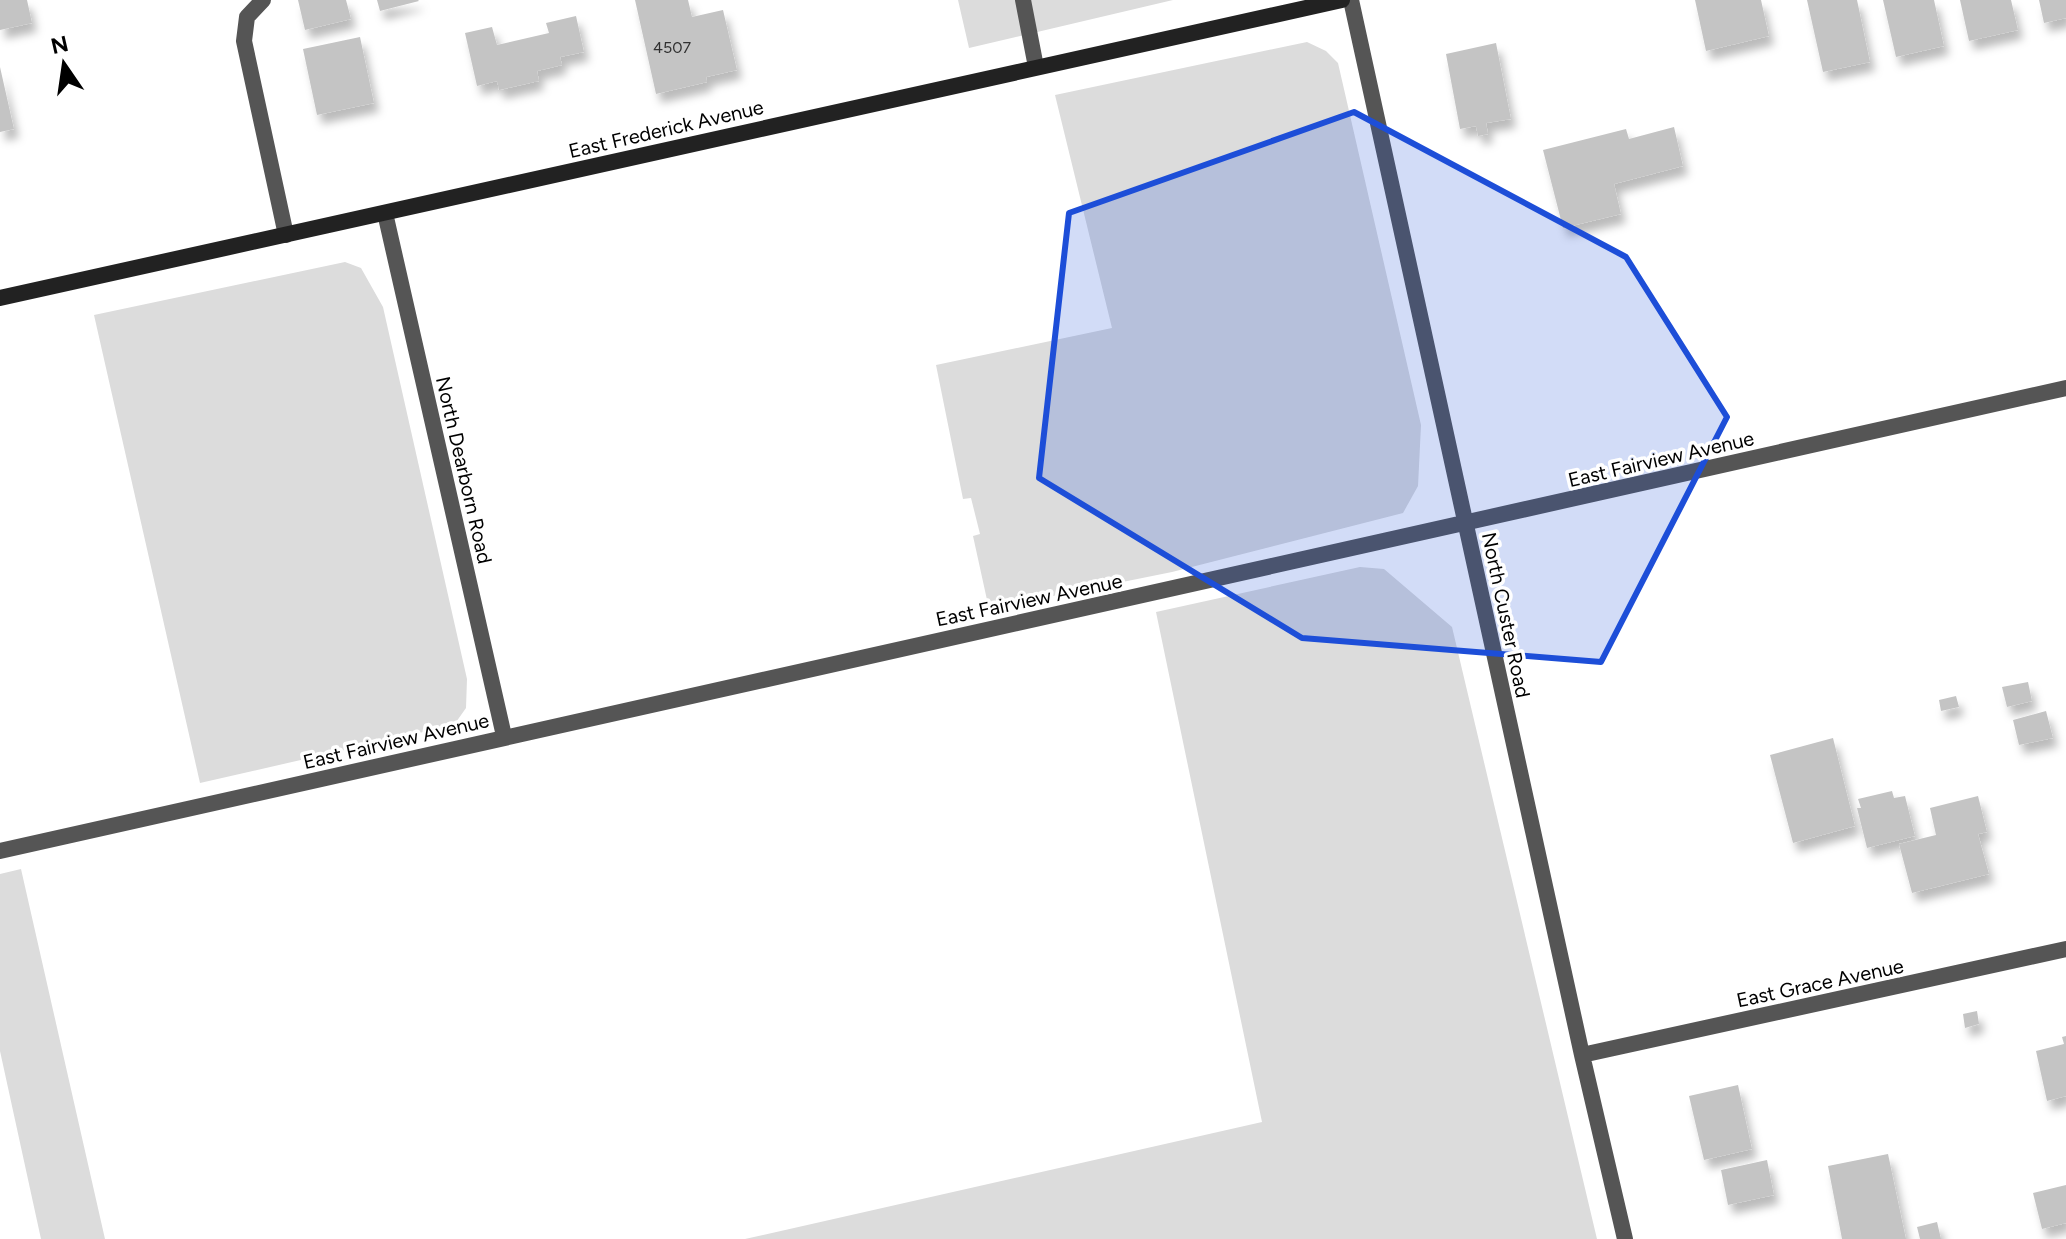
<svg xmlns="http://www.w3.org/2000/svg" width="2066" height="1239" font-family="Figtree,sans-serif">
<style>
.green{fill:#dcdcdc}
.building{fill:#c4c4c4;filter:url(#shadow)}
.lines{fill:none;stroke-linecap:round;stroke-linejoin:round}
.service{stroke:#555;stroke-width:16}
.minor{stroke:#555;stroke-width:16}
.secondary{stroke:#222;stroke-width:16}
.marked{fill:#1d4ed8;fill-opacity:0.2;stroke:#1d4ed8;stroke-width:6;stroke-linejoin:round}
.labels{text-anchor:middle;stroke-width:7;stroke-linejoin:round;paint-order:stroke}
.number-label{font-size:16px;fill:#313131}
.street-label{font-size:20px;fill:#000;stroke:#fff}
</style>
<defs>
<filter id="shadow"><feDropShadow dx="5" dy="9" stdDeviation="4" flood-color="#0004"/></filter>
</defs>
<rect width="100%" height="100%" fill="#fff"/>
<path class="green" d="M958 0H1173L969 48Z
M1307 42 1326 51 1338 63 1421 425 1418 486 1403 513 1172 572 989 609 973 536 980 534 971 498 963 499 936 365 1112 328 1055 95Z
M345 262 361 268 383 307 467 679 466 708 454 725 200 783 94 315Z
M1360 567 1384 569 1452 627 1597 1239H745L1262 1122 1156 612Z
M21 869 105 1239H41L0 1051V874Z"/>
<path class="building" d="M0 0H27L32 23 0 30Z
M298 0H346L351 19 305 30Z
M377 0H418L419 1 380 11Z
M635 0H688L692 17 723 10 737 70 706 77 707 82 656 94Z
M1695 0H1761L1769 36 1706 51Z
M1807 0H1857L1870 62 1823 72Z
M1883 0H1934L1944 46 1896 57Z
M1960 0H2011L2018 30 1969 41Z
M2039 0H2066V18L2044 23Z
M576 16 584 52 560 57 562 65 537 71 539 81 499 90 497 81 477 86 465 33 492 27 497 45 549 33 546 23Z
M360 37 374 103 317 115 303 49Z
M1496 43 1511 119 1486 123 1488 134 1478 136 1476 126 1460 129 1446 54Z
M0 67 14 129 0 132Z
M1674 127 1683 166 1614 184 1621 214 1563 228 1543 150 1626 129 1629 139Z
M2028 682 2032 701 2007 707 2002 687Z
M1956 696 1959 707 1941 711 1939 700Z
M2046 711 2053 738 2019 745 2013 720Z
M1833 738 1855 826 1793 843 1770 755Z
M1892 791 1894 798 1905 796 1915 836 1867 848 1857 808H1861L1858 799Z
M1978 796 1987 832 1978 834 1989 874 1912 893 1899 844 1936 835 1930 808Z
M1977 1011 1979 1024 1965 1028 1963 1014Z
M2066 1036V1096L2047 1101 2036 1051 2064 1044 2062 1037Z
M1738 1085 1752 1149 1704 1160 1689 1096Z
M1888 1154 1906 1239H1842L1828 1166Z
M1767 1160 1774 1195 1728 1205 1721 1170Z
M2066 1185V1223L2042 1229 2033 1193Z
M1937 1222 1941 1239H1920L1917 1227Z"/>
<g class="lines">
<path class="service" d="M263 0 247 17 244 41 286 235
M1023 0 1036 67"/>
<path class="minor" d="M1351 0 1582 1055 1625 1239
M385 213 504 736
M0 851 2066 388
M1582 1055 2066 949"/>
<path class="secondary" d="M0 298 1342 0"/>
</g>
<path class="marked" d="M1354 112 1626 257 1727 417 1601 662 1302 638 1039 478 1069 213Z"/>
<g class="labels">
<g class="number-label">
<text x="672" y="53">4507</text>
</g>
<g class="street-label">
<text transform="translate(666 129) rotate(-13)" y="7">East Frederick Avenue</text>
<text transform="translate(1661 459) rotate(-13)" y="7">East Fairview Avenue</text>
<text transform="translate(464 470) rotate(77)" y="7">North Dearborn Road</text>
<text transform="translate(1029 600) rotate(-12)" y="7">East Fairview Avenue</text>
<text transform="translate(1506 615) rotate(78)" y="7">North Custer Road</text>
<text transform="translate(396 741) rotate(-13)" y="7">East Fairview Avenue</text>
<text transform="translate(1820 983) rotate(-12)" y="7">East Grace Avenue</text>
</g>
</g>
<g transform="translate(64 64) rotate(347)" stroke="#ffffff" stroke-width="6" paint-order="stroke">
<path d="M0-6L14 30L0 20L-14 30Z" fill="#000000"/>
<text y="-12" font-size="22" font-weight="bold" text-anchor="middle" fill="#000000">N</text>
</g>
</svg>
